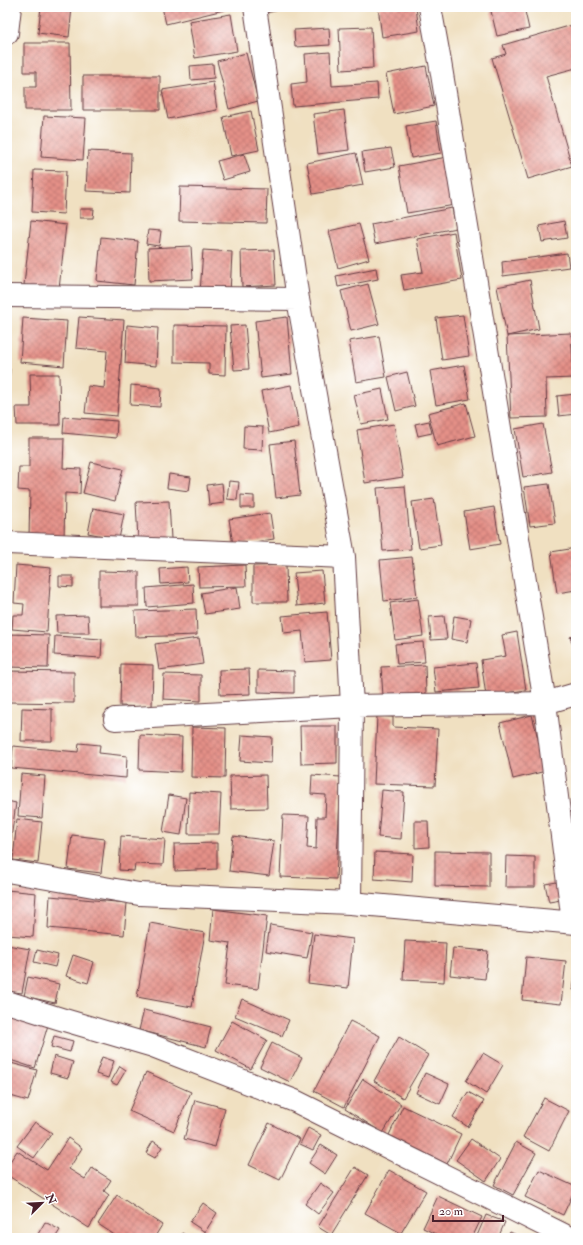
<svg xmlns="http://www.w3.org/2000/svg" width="583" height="1245" font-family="'IM FELL Double Pica',serif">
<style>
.building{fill:url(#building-cross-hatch)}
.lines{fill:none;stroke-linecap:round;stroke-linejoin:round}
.minor-casing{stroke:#633c42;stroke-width:24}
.minor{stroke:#fff;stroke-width:22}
</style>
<defs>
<pattern id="building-cross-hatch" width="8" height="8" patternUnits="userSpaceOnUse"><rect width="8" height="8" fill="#e49087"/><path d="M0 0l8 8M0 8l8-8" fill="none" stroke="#bb756f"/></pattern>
</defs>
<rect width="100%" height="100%" fill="#fff"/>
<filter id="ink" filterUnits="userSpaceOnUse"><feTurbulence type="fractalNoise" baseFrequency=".025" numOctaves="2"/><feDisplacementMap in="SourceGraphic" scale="8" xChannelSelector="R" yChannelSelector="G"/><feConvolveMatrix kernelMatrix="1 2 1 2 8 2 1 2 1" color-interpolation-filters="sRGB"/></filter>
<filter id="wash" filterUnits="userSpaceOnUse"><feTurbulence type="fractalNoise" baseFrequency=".012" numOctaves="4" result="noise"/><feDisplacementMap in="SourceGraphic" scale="16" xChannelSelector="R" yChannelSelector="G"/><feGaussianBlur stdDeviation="0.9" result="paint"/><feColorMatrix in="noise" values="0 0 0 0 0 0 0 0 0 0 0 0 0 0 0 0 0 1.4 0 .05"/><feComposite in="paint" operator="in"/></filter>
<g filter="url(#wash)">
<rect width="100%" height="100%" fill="#f0e0c1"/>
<g id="blocks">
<path class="building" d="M41 7H72L69 37 38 33Z
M162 7H232V8L166 24Z
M265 7H288V8L266 13Z
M378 7H416L419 31 382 37Z
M490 7H524L529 29 497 36Z
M231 14 237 51 195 58 189 21Z
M576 24V68L546 76 572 166 528 179 492 58 506 54 503 45Z
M371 27 373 68 341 70 339 28Z
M329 28 330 45 295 47 294 30Z
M24 43H70L71 110H25V87H36V72H24Z
M330 52 332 86 377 83 378 99 293 106 291 84 307 82 305 54Z
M246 53 258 101 229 109 217 61Z
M213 64 214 78 191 80 190 66Z
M426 66 434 106 394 114 386 74Z
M83 76H160V110H83Z
M213 82 217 110 168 119 162 90Z
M344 110 349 150 318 154 313 114Z
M251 111 259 150 231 156 223 117Z
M44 116 86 118 83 160 41 157Z
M436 121 441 153 411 158 406 126Z
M391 148 395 167 365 172 362 152Z
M88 151 131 153 130 193 86 191Z
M356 153 363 185 313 194 307 163Z
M244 154 250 172 223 180 217 161Z
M447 157 455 205 407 213 399 166Z
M34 170 66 171 64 214 32 212Z
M180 187 267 189 266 223 179 221Z
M452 208 456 228 375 244 371 224Z
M80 209H94L93 218H80Z
M31 221 66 225 59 289 24 285Z
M564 221 567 238 542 242 539 226Z
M359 224 369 259 338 268 329 231Z
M148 230 161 231 159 246 146 244Z
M454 232 462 280 404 290 401 275 423 272 417 239Z
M101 237 138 241 134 285 97 281Z
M191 246 193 279 149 281 148 248Z
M203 250 232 252 230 294 200 293Z
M274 250 276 285 242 287 241 251Z
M567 253 569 267 503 276 502 262Z
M376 268 378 279 338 287 336 276Z
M530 280 539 329 507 336 497 287Z
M368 284 379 324 351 331 341 291Z
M463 315 469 356 442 360 436 318Z
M79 317 124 320 117 416 85 413 88 386 104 388 107 351 76 348Z
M287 317 292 374 261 378 255 321Z
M23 318 67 321 64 366 20 362Z
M127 325 158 328 156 366 125 363Z
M174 325 226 326 225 375 209 374V363L174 362Z
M245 325 249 369 234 370 230 326Z
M571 333 574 378 546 379 547 417 511 418 507 336Z
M379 336 386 377 356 382 349 341Z
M464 365 470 399 436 405 430 371Z
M7 369H10L8 397H7Z
M407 372 415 406 396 411 388 377Z
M30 374H59L60 425H17L16 407H31Z
M131 385 161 388 160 407 130 405Z
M291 385 299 427 269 433 261 391Z
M382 389 388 419 361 424 354 395Z
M576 394V414L559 416 557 396Z
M466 403 475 436 437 446 428 413Z
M64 417 117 421 116 438 63 433Z
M429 421 432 433 418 436 415 424Z
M394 424 403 477 365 483 357 430Z
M543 424 552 472 523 477 515 429Z
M244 426 263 427 262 450 243 449Z
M29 438H64L63 468 81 469 80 494 65 493 64 538 29 537 30 491 18 490 19 467H29Z
M294 441 300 495 276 498 270 444Z
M91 462 123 469 115 501 83 493Z
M169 474 191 477 189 491 167 488Z
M229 481 239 482 237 500 227 499Z
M222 483 224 503 209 505 207 485Z
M549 484 555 523 530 526 524 487Z
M405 486 411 549 383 551 377 488Z
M241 495 254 496V508H241Z
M434 499 441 545 419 548 412 502Z
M169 501 171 539 138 540 136 502Z
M494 507 500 544 470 549 464 512Z
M93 508 124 514 119 539 88 533Z
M270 513 274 539 233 545 229 519Z
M576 548V590L557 593 551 552Z
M412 557 417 597 384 601 380 560Z
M16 565 51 568 47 632 12 629 13 615H23L24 604 14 603Z
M245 565 246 586 199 587 198 567Z
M286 565 287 602H253V566Z
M187 567 188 582 161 584 160 569Z
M99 571 139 572V606H99Z
M322 571 325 603 297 606 294 573Z
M59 576H73V587L59 586Z
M193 584 194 603 147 607 146 588Z
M237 587 240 609 205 614 201 593Z
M418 599 423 636 395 640 390 603Z
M196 609 197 635 136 637 135 611Z
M327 612 331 660 305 662 302 631 284 633 282 616Z
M88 615 89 633H57L56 616Z
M444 616 447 639 431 640 429 617Z
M454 616 471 619 467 642 451 639Z
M517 632 526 690 486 696 481 660 506 656 502 635Z
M7 634 49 635 48 668 7 667Z
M576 635V654L570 637Z
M55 636 102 639 101 658 54 655Z
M199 638 203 664 159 670 155 644Z
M423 642 425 662 397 664 395 644Z
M476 663 479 688 436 692 433 667Z
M121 664 153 665 152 707 120 706Z
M425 665 426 694 383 696 381 667Z
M249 669 250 694 220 695 219 670Z
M258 670 294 671V693L258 692Z
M7 671 74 672V703L7 702Z
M164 674 201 675V701L163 699Z
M22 708 52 709V741H21Z
M532 715 546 771 513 779 500 723Z
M377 716 393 717V727L438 729 435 786 374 784Z
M300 726H337V763L301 764Z
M192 727 226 728 225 778 191 777Z
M140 735 182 737 181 772 139 770Z
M242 735 272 737 271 763 240 761Z
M79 743 100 745 99 753 127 756 126 778 11 768 13 746 78 752Z
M21 774 45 776 42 818 18 816Z
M266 775 267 808 231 809 230 776Z
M312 775 341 777 336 879 280 877 283 815 309 816 307 848 316 849 317 817H325L326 795 311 794Z
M382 790 404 792 401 839 378 837Z
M189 792 221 794 219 834H188Z
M169 795 186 798 181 835 163 832Z
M7 801 16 803 9 854H7Z
M17 819 42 822 38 863 13 860Z
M415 821H428L429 847 415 848Z
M72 835 105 839 101 873 68 869Z
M121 836 165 839 163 865 135 864 134 871 119 870Z
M233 836 274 841 269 876 229 871Z
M217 843V869L175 871 174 844Z
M435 851 489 852V887L435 886Z
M375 852 413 854 412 882 374 879Z
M506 856 535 857V887H505Z
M557 882 561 900 549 902 545 884Z
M7 890 36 893 33 937 7 935Z
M50 896 127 903 124 935 48 928Z
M213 909 267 916 258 989 225 985 230 943 210 940Z
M150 923 205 933 192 1007 137 997Z
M270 925 312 932 307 958 266 951Z
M314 934 353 939 348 988 308 983Z
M405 941 446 943 444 982 403 980Z
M7 945 30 949 22 993 7 991Z
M453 948 488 951 485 979 450 975Z
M37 950 58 955 55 967 34 962Z
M73 955 94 962 88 983 66 976Z
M526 957 566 961 561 1004 522 1000Z
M575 975H576V990H573Z
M28 977 59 984 55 1003 24 996Z
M242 999 289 1020 282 1036 235 1016Z
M144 1010 211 1027 206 1047 139 1030Z
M7 1013 48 1025 35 1068 7 1059Z
M232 1021 267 1040 251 1069 216 1050Z
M350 1021 380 1036 344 1107 314 1091Z
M54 1036 73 1041 70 1052 51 1047Z
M399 1037 428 1055 403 1098 374 1081Z
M272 1043 302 1058 290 1082 260 1067Z
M483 1053 503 1065 486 1094 466 1081Z
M54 1056 73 1062 68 1078 50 1073Z
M102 1057 114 1061 108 1078 96 1074Z
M7 1062 37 1070 28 1101 7 1095Z
M120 1066 126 1070 117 1085 111 1082Z
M146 1072 191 1092 174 1131 129 1111Z
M425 1073 449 1084 440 1104 416 1093Z
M363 1079 401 1104 383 1133 345 1109Z
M468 1092 484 1101 468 1127 453 1117Z
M544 1098 569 1111 549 1151 523 1137Z
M195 1100 225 1108 215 1147 184 1139Z
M403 1106 461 1134 447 1164 389 1135Z
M35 1122 52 1133 34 1158 17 1146Z
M269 1123 300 1139 280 1180 249 1165Z
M308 1128 321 1135 313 1150 300 1144Z
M68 1138 82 1148 69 1169 85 1179 92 1168 111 1180 104 1191 109 1195 89 1228 7 1175V1166L17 1151 47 1170Z
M471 1139 500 1159 486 1181 456 1160Z
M153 1141 162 1147 155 1158 146 1153Z
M516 1142 536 1153 513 1195 494 1185Z
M321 1145 337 1155 325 1174 309 1163Z
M355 1167 368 1175 331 1235 318 1227Z
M389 1170 426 1191 401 1233 365 1213Z
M539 1170 576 1187 563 1215 525 1197Z
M320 1183 334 1193 318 1214 305 1204Z
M117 1195 162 1225 154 1238H119L98 1224Z
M438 1196 482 1217 472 1238H444L423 1228Z
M203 1203 217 1213 205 1232 190 1222Z
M486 1215 505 1222 498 1238H476Z
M45 1222 60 1230 55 1238H45L38 1234Z
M510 1232 523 1238H507Z
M182 1233 191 1238H179Z"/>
</g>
</g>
<g filter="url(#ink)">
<use href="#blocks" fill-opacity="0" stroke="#633c42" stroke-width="1"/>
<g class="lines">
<defs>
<path id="minor" d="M255 7 298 299 344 557 352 706 350 903
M430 7 440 62 545 703 573 922
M7 33 10 7
M7 296 298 299
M7 543 344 557
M115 719 352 706 545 703 576 694
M7 871 139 894 350 903 576 923
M7 1002 61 1019 153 1046 295 1101 570 1238"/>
</defs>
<use href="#minor" class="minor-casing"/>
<use href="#minor" class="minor"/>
</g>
</g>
<rect width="583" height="1245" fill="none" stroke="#fff" stroke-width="24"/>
<g transform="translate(42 1203) rotate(66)" stroke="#ffffff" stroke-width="3" paint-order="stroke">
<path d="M0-3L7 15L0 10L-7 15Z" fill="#4a1f2b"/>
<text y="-6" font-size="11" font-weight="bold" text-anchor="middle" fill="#4a1f2b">N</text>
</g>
<path d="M433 1215v6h70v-6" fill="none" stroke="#4a1f2b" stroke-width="2"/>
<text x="439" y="1215" font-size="12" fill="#4a1f2b" stroke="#ffffff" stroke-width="3" paint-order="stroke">20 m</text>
</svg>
